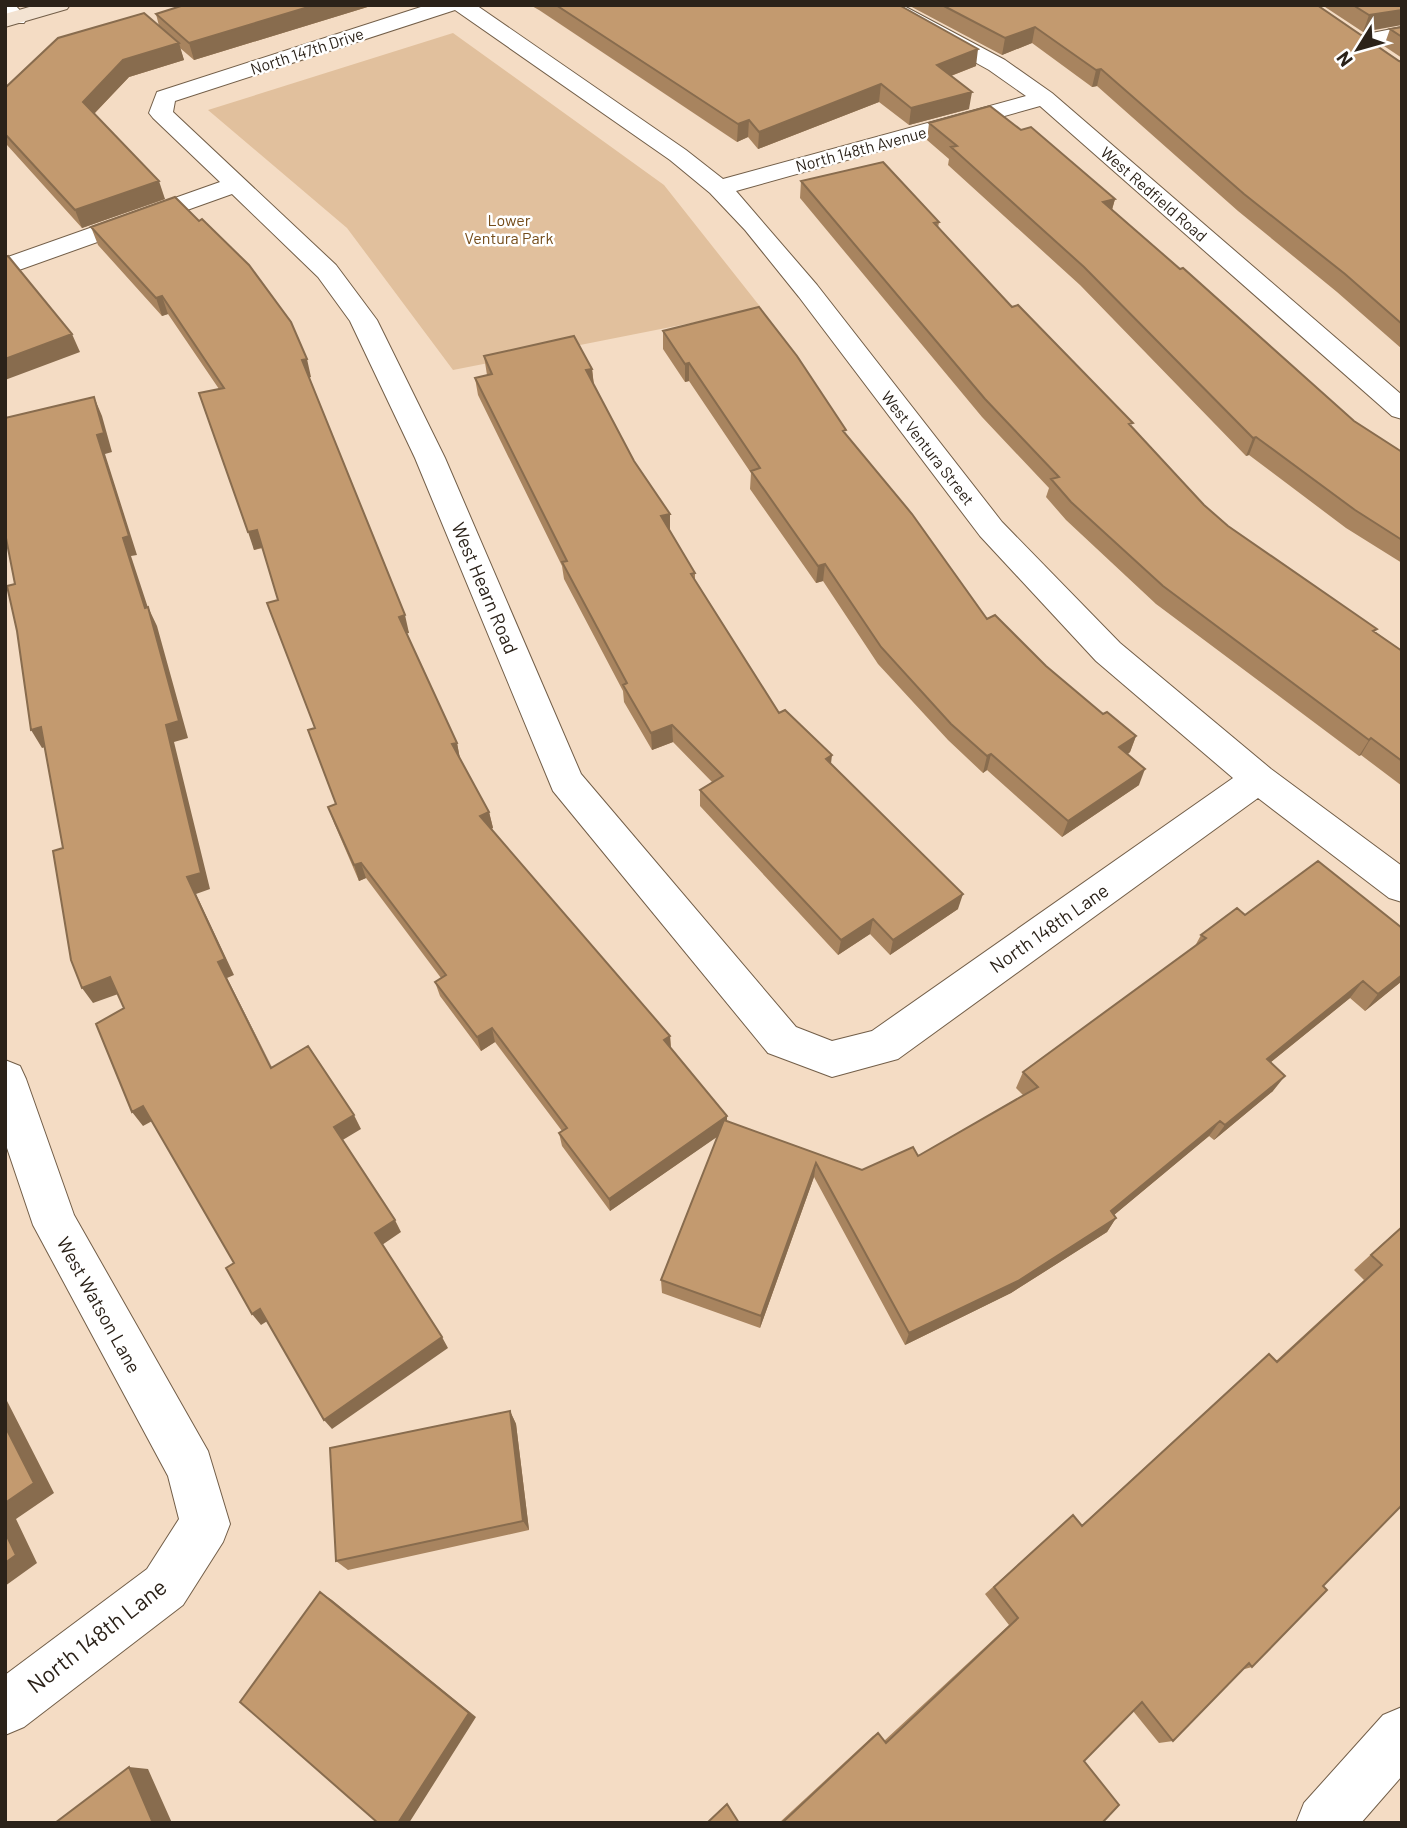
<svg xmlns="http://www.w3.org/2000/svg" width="1407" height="1828" font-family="Barlow,sans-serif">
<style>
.green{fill:#e1c09d}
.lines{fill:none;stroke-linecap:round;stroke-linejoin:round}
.minor-casing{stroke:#725e48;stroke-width:2}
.secondary-casing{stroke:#725e48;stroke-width:2}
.minor{fill:#fff;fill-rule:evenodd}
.secondary{fill:#f3e3d2;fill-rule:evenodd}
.wall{fill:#a8845f}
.shaded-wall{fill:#886c4e}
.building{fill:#c39a6f;stroke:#886c4e;stroke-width:2}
.labels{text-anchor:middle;stroke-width:5;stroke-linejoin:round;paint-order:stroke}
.far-street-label{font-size:16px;fill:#2b2219;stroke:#fff}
.far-park-label{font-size:16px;fill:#744c1a;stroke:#fff}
.street-label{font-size:19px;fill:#2b2219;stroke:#fff}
.near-street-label{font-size:23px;fill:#2b2219;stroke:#fff}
</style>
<rect width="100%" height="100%" fill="#f4dcc4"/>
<path class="green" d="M453 33 664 185 762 309 453 370 347 228 208 110Z"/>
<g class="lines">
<defs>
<path id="minor" d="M5 5H15L27 18 24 23H8L5 19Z
M427 5H476L686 150 723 179 1026 96 989 70 879 9 876 5H902L1005 60 1052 93 1402 395V419L1392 416 1040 106 736 191 817 285 1002 522 1120 643 1271 769 1402 866V902L1389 898 1258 798 898 1059 832 1077 768 1053 553 791 415 458 350 321 318 277 232 194 5 275V258L220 182 153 118 149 113 157 92ZM455 10 670 160 710 193 745 230 799 297 980 536 1096 661 1233 778 872 1031 832 1041 796 1027 581 774 445 458 377 320 336 265 173 112 175 101Z
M1402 27V40L1360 49 1352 47 1349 42 1352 37Z
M5 1060 20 1066 26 1079 74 1215 208 1451 230 1524 223 1542 183 1605 24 1727 5 1735V1675L147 1569 179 1519 168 1476 33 1225 5 1142Z
M1402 1707V1776L1361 1823H1296L1304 1803 1383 1715Z"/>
<path id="secondary" d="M36 5H70L67 9 5 27V14Z"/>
</defs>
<use href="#minor" class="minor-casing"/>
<use href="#secondary" class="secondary-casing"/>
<use href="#minor" class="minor"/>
<use href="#secondary" class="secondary"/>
</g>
<path class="wall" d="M184 5H374L194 60 180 48 184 60 129 77 94 114 165 199 82 228 7 145 5 141V88L159 26 156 14Z
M530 5H899L976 66 951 76 969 109 909 125 879 102 758 149 748 137 737 142 539 10Z
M908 5H1317L1399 61 1402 62V349L1337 292 1238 211 1097 86 1092 87 1032 43 1002 55Z
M1322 5H1402L1363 32Z
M1402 27V58L1384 46 1390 29Z
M929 123 1021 130 1115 199 1112 210 1354 421 1402 452V563L1346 528 1249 455 1246 456 1080 285 948 165 949 159 927 140Z
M801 181 939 222 938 228 1012 307 1132 427 1204 505 1228 526 1402 651V786L1361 755 1359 756 1156 604 1066 520 1046 497 1049 488 982 417 800 198Z
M91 227 311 377H309L409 633H406L457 743 460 759 489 812 493 828 491 829 670 1036 671 1049 727 1116V1121L862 1170 918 1156 1023 1095 1016 1088 1023 1072 1195 946 1201 935 1245 915 1402 981 1365 1011 1350 998 1271 1062 1273 1091 1214 1140 1209 1136 1114 1215 1116 1218 1107 1232 1011 1293 905 1345 814 1177 760 1328 662 1293 661 1280 719 1135 610 1211 562 1146 559 1133 562 1131 495 1042 481 1051 440 996 435 982 441 978 366 878 359 881 334 823 328 807 336 804 263 548 254 550 219 389 168 314 162 316 98 245Z
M663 331 846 435 987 619 1046 666 1103 714 1136 736 1130 752 1128 754 1139 785 1062 837 987 770 983 773 948 740 878 664 823 581 816 583 750 489 751 473 689 381 685 382 663 349Z
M484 356 592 369 594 385 670 531 695 573V580L779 713 831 764 958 909 890 955 870 934 838 955 700 806V790L712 782 673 742 652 750 624 702 623 691 564 579 562 566 478 395 475 378 487 375Z
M1402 1226V1505L1323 1586 1252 1667 1241 1670 1173 1741 1159 1743 1133 1711 1084 1761 1102 1823H779L873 1736 878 1733 884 1741 1009 1625 985 1594 1063 1524 1082 1525 1269 1354 1276 1361 1364 1280 1354 1270Z
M510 1411 516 1424 529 1530 348 1570 336 1561Z"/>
<path class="shaded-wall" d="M315 5H374L194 60 189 43Z
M1402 10V25L1363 32 1369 15Z
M1035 27 1032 43 1002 55 1005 38Z
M179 43 184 60 129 77 89 119 83 102 123 60Z
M978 49 976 66 935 82 937 65Z
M1101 69 1097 86 1092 87 1096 70Z
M881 84 879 102 758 149 759 132Z
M972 92 969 109 909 125 911 108Z
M749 120 748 137 737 142 738 124Z
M159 181 165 199 82 228 75 210Z
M1115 199 1110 216 1103 202Z
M162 296 168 314 162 316 156 298Z
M72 334 80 352 5 380V359Z
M307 359 311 377 307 378 302 360Z
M689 363V381L685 382V364Z
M592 369 594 387 586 370Z
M94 397 102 416 112 452 105 454 137 555 131 556 153 623 148 607 157 626 188 738 174 742 210 889 196 894 234 975 227 978 280 1083 218 962 187 877 166 725 145 608 123 538 97 435Z
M1256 437 1249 455 1246 456 1253 438Z
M670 514V531L661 516Z
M257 530 263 547 254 550 248 532Z
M825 564 823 581 816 583 818 566Z
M405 615 409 633 403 634 399 617Z
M672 725 673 742 652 750 651 733Z
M41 727 52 745 42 748 31 730Z
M1136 736 1130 752 1113 764 1119 747Z
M1371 738 1361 755 1359 756 1369 740Z
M457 743 460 759 452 744Z
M991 754 987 770 983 773 987 756Z
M832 755 830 772 826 759Z
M1145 769 1139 785 1062 837 1068 821Z
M489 812 493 828 483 832 480 816Z
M361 863 366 878 359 881 354 865Z
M963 894 958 909 890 955 893 940Z
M873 919 870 934 838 955 841 940Z
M1402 975V981L1365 1011 1378 994Z
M110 977 121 993 93 1003 82 988Z
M1363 981 1350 998 1255 1075 1267 1059Z
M492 1028 495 1042 481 1051 477 1037Z
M670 1036 671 1050 664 1040Z
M1285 1076 1273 1091 1214 1140 1225 1125Z
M143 1106 154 1120 143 1126 132 1112Z
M354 1115 361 1129 341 1141 334 1127Z
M727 1116V1130L610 1211 609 1199Z
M1220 1121 1209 1136 1102 1225 1111 1211Z
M816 1163 814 1177 760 1328 761 1316Z
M1116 1218 1107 1232 1011 1293 905 1345 909 1333Z
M395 1220 401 1232 382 1245 375 1233Z
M260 1309 269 1320 261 1325 252 1314Z
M442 1337 448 1348 332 1429 324 1420Z
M5 1397 54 1493 16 1519 37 1563 5 1586Z
M510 1411 516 1424 529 1530 523 1521Z
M320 1592 332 1600 476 1717 409 1823H398Z
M129 1767 148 1769 172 1823H153Z"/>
<path class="building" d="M184 5H315L189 43 156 14Z
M556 5H899L978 49 937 65 972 92 911 108 881 84 759 132 749 120 738 124Z
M942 5H1317L1399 61 1402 62V324L1345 274 1244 194 1101 69 1096 70 1035 27 1005 38Z
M1353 5H1402V10L1369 15Z
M144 13 179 43 123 60 83 102 159 181 75 210 5 134V88L58 38Z
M1402 27V37L1390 29Z
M990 106 1021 130 1031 127 1115 199 1103 202 1180 269 1183 268 1354 421 1402 452V540L1355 510 1256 437 1253 438 1084 267 951 147 957 146 929 123Z
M883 162 939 222 934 223 1012 307 1018 305 1133 423 1129 424 1204 505 1228 526 1377 629 1373 631 1402 651V761L1371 738 1369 740 1163 586 1071 502 1051 479 1059 477 985 399 801 181Z
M175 197 199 221 202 219 249 265 291 322 307 359 302 360 405 615 399 617 457 743 452 744 489 812 480 816 670 1036 664 1040 727 1116 609 1199 559 1133 567 1128 492 1028 477 1037 435 982 446 975 361 863 354 865 328 807 336 804 308 730 315 728 267 603 278 600 257 530 248 532 199 393 224 388 162 296 156 298 91 227Z
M8 256 72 334 5 359V257Z
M759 307 797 356 846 430 843 431 912 514 987 619 995 615 1046 666 1103 714 1107 712 1136 736 1119 747 1145 769 1068 821 991 754 987 756 951 724 881 647 825 564 818 566 751 471 760 468 689 363 685 364 663 331Z
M574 336 592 369 586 370 634 461 670 514 661 516 695 573 691 574 779 713 785 710 832 755 826 759 963 894 893 940 873 919 841 940 700 790 723 776 672 725 651 733 623 685 627 683 562 562 567 561 475 378 492 374 484 356Z
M94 397 104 433 97 435 129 536 123 538 145 608 148 607 179 721 166 725 201 873 187 877 225 959 218 962 271 1068 308 1046 354 1115 334 1127 395 1220 375 1233 442 1337 324 1420 260 1309 252 1314 226 1268 234 1263 143 1106 132 1112 96 1024 124 1008 110 977 82 988 71 960 53 851 63 848 41 727 31 730 17 631 7 586 15 584 5 533V418Z
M1318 861 1402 928V975L1378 994 1363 981 1267 1059 1285 1076 1225 1125 1220 1121 1111 1211 1116 1218 1018 1281 909 1333 816 1163 761 1316 661 1280 724 1120 862 1170 913 1147 918 1156 1038 1087 1023 1072 1206 938 1201 935 1237 908 1245 915Z
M1402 1227V1505L1323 1586 1327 1590 1252 1667 1249 1663 1173 1741 1142 1702 1084 1761 1119 1805 1102 1823H782L878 1733 886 1743 1018 1618 994 1587 1073 1515 1082 1526 1269 1354 1277 1362 1382 1265 1371 1255Z
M510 1411 523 1521 336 1561 330 1448Z
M5 1426 34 1483 5 1503Z
M5 1532 16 1555 5 1563Z
M320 1592 469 1713 398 1823H378L240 1702Z
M129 1767 153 1823H55Z
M727 1804 739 1823H707Z"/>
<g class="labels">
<g class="far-street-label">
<text transform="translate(307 51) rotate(-18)" y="6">North 147th Drive</text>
<text transform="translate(861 149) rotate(-15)" y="6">North 148th Avenue</text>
<text transform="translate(1154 194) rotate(41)" y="6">West Redfield Road</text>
<text transform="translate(928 448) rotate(52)" y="6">West Ventura Street</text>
</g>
<g class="far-park-label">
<text x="509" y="226">Lower<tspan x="509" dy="18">Ventura Park</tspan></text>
</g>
<g class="street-label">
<text transform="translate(485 588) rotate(67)" y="7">West Hearn Road</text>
<text transform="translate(1049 928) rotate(-35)" y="7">North 148th Lane</text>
<text transform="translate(99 1305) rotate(61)" y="7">West Watson Lane</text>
</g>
<g class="near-street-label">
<text transform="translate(97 1636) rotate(-38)" y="8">North 148th Lane</text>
</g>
</g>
<rect width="1407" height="1828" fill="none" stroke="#2b2219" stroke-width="14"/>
<g transform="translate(1358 49) rotate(233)" stroke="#ffffff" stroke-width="5" paint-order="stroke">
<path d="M0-5L12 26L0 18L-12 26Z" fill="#2b2219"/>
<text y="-10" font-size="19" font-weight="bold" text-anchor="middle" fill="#2b2219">N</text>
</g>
</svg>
